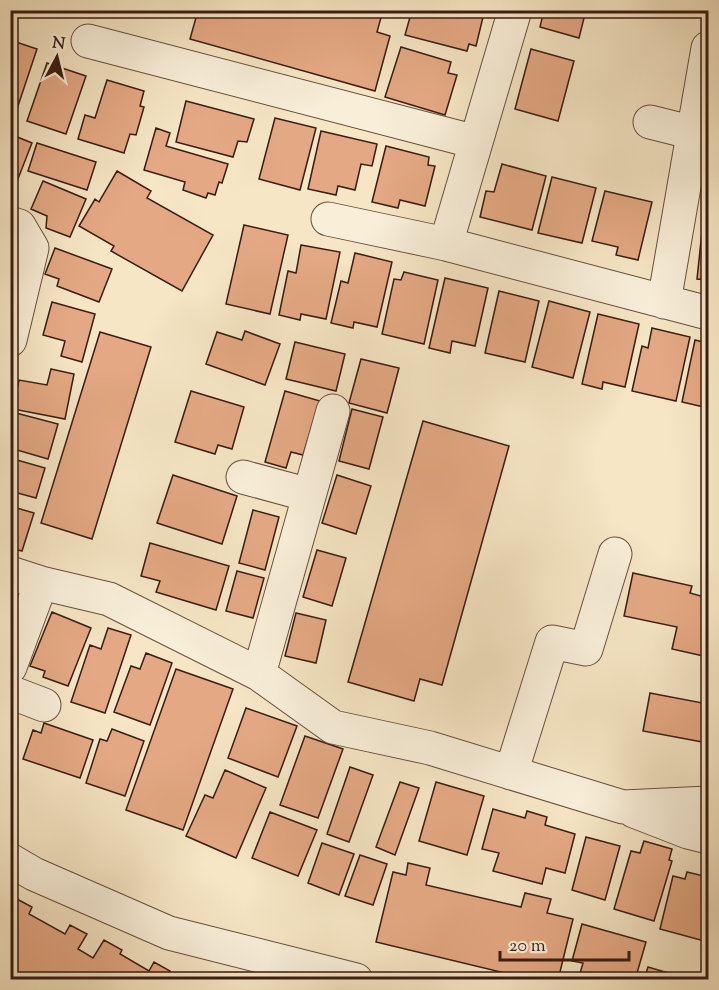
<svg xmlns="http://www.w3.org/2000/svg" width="719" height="990" font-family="'Sorts Mill Goudy',serif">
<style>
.building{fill:#e4a984;stroke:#391c12;stroke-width:1.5}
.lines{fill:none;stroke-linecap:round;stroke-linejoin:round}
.minor-casing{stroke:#684e3f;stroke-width:35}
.minor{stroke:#f9efd9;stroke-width:33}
</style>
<rect width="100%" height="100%" fill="#f6e6c5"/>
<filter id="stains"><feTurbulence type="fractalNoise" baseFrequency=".00333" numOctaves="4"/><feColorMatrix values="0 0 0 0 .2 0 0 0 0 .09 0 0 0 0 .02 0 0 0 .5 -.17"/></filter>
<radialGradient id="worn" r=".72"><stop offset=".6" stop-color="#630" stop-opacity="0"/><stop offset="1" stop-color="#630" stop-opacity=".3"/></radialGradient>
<path class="building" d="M209 10H383L377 32 390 36 375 91 190 39 197 14 207 17Z
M412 10H458L483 17 476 46 469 44 467 51 405 35Z
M544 10H586L579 38 540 27Z
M10 40 37 49 15 115 10 113Z
M401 47 451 62 448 73 457 75 445 115 385 97Z
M531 49 574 61 558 121 515 109Z
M47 63 86 76 66 134 27 121Z
M107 80 144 91 140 106 144 107 136 135 130 134 124 153 78 139 85 115 95 118Z
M186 101 254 119 247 142 238 141 233 157 176 142Z
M275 118 316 128 300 190 259 179Z
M156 128 170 133 166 146 228 164 222 183 219 182 215 195 208 193 206 198 183 190 185 182 144 170Z
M321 131 377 144 372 166 361 164 355 190 338 186 336 195 308 189Z
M10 134 32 143 12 194 10 193Z
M37 143 96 162 87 190 28 171Z
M386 146 429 157 428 165 435 166 425 206 400 200 398 208 372 202Z
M502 164 546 176 532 230 480 217 486 191 494 192Z
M117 171 151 191 147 198 213 235 182 291 111 251 114 246 79 226 95 199 99 202Z
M552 177 596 188 582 243 538 233Z
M43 181 86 199 70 237 46 228 47 216 31 209Z
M605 191 652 202 638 260 616 255 618 247 592 241Z
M703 222H708V280L697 279Z
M244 225 288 235 270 314 226 304Z
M301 245 340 252 326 319 301 314 300 320 279 315 288 271 296 273Z
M55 248 112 269 99 302 57 286 59 279 45 274Z
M355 253 392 262 377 327 354 322 353 328 331 323 341 281 348 283Z
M404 272 438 280 424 344 382 334 394 279 401 280Z
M445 278 488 288 475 346 452 341 450 353 429 348Z
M499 291 539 301 525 362 485 353Z
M549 301 590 312 573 378 532 367Z
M52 302 95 314 82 362 61 356 65 341 43 335Z
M598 314 639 324 625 387 603 382 602 389 582 384Z
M652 328 690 337 676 401 632 391 642 346 648 348Z
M245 331 280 344 265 385 206 364 217 332 242 340Z
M100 332 151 347 92 539 41 523Z
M695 340 708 343V408L682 402Z
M295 342 345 354 336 391 286 379Z
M361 359 399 368 387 413 349 403Z
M51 369 74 374 65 419 13 409 19 380 47 385Z
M191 391 244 407 232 449 218 445 215 454 175 442Z
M285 391 320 401 303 455 291 452 286 468 265 462Z
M352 409 383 417 369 469 339 461Z
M16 413 58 424 48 459 10 448V431Z
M423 421 509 446 442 685 420 679 414 701 348 682Z
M10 458 45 468 36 498 10 491Z
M173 475 237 496 222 544 157 523Z
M337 475 371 486 356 534 322 523Z
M10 506 34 513 22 551 10 548Z
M253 510 279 517 265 570 239 563Z
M150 543 229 566 216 610 156 592 160 581 141 576Z
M317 550 346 558 332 606 303 597Z
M237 571 264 578 253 618 226 611Z
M633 573 692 586 690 593 708 598V657L672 649 677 627 624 616Z
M52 612 91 628 68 686 43 677 45 671 30 666Z
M296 613 326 620 316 663 285 656Z
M108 628 131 635 105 713 71 702 90 645 101 649Z
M146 653 172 663 150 725 114 712 131 666 140 669Z
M176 669 233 689 183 830 126 810Z
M650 693 708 704V743L643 731Z
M246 708 297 726 278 777 228 758Z
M44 723 93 740 80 778 23 759 33 730 41 733Z
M112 729 144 741 125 796 86 783 100 739 107 741Z
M305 736 343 749 318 818 280 805Z
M350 767 373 775 349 842 327 834Z
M225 770 266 788 236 858 186 836 205 795 213 798Z
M400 782 419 788 395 855 376 847Z
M436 782 484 796 467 855 419 841Z
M493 809 525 818 527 811 547 817 545 825 575 834 565 873 546 868 542 884 493 871 499 853 482 849Z
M270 812 317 830 298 876 252 858Z
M586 837 620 846 605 900 572 890Z
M644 841 672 849 669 860 672 861 654 921 614 909 631 851 640 853Z
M322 843 354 854 339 895 308 883Z
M360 855 387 864 373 905 345 896Z
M408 863 430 868 426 885 521 907 525 893 551 899 547 913 573 919 558 980H534L376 942 393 872 406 875Z
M687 872 708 877V942L660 929 673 876 685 879Z
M15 898 32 907 29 914 65 934 70 925 87 934 78 949 93 958 104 940 122 950 120 954 149 971 154 962 170 971 165 980H30L18 975 10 970V905Z
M582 924 646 942 635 980H589L579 977 583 963 572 961Z
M648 967 682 977 681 980H644Z"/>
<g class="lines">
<defs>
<path id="minor" d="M88 41 476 142
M650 122 694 133
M328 219 446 244 708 313
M10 223 19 226 32 248 10 340
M446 244 515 10
M664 302 708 48
M243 477 309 495
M10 573 41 583 109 599 259 674 333 727 430 748 623 807 708 803
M10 667 41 583
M259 674 333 411
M10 692 44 705
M511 773 552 642 586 649 615 554
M634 811 688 832 708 837
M10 860 34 874 169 933 356 980"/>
</defs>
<use href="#minor" class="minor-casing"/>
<use href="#minor" class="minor"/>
</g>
<rect width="719" height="990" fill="none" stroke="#f6e6c5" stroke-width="36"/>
<rect x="12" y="12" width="695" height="966" fill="none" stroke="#391c12" stroke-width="3"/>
<rect x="18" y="18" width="683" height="954" fill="none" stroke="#391c12" stroke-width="1.5"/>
<g transform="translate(57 57) rotate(7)" stroke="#f9efd9" stroke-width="4.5" paint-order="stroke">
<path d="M0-4.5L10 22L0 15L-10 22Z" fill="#391c12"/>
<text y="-9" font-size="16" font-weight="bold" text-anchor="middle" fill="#391c12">N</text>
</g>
<path d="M500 951v9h129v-9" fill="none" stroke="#391c12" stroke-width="3"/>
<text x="509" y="951" font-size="18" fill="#391c12" stroke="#f9efd9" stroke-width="4.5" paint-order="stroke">20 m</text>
<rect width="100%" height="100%" filter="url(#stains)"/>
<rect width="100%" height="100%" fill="url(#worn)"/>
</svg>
